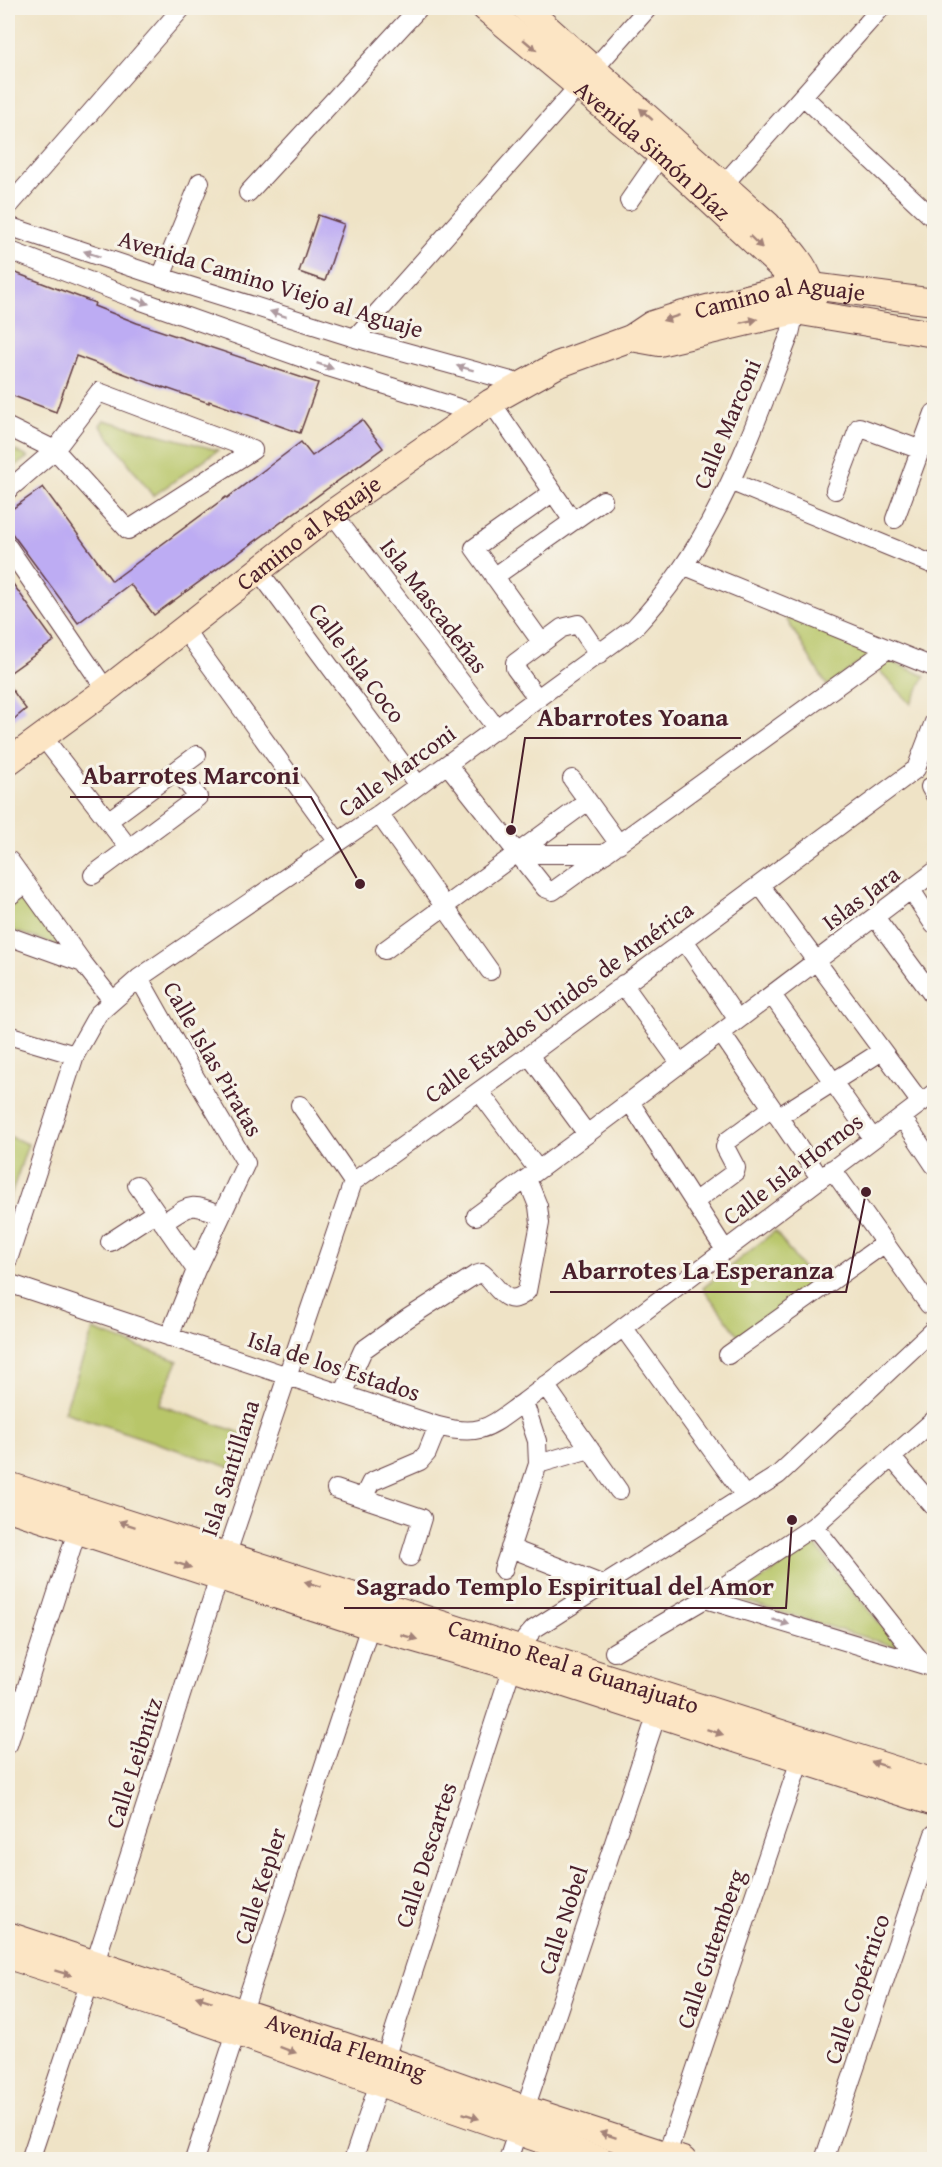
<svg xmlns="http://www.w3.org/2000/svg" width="942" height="2167" font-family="'Gentium Book Plus',serif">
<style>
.green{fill:#b8c669;stroke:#81724a;stroke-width:1.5}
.building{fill:#bdacf3}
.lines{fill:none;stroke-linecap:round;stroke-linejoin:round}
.street-casing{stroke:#633c42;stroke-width:20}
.secondary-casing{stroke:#633c42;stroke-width:28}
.street{stroke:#fff;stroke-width:18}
.secondary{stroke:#fce5c4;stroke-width:26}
.oneway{fill:#a38278}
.oneway2{fill:#ae9aa0}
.labels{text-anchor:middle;stroke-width:6;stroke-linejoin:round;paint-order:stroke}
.street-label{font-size:24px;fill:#4a1f2b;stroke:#f7f3e8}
.leader{fill:none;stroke:#4a1f2b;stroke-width:2}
.callout-dot{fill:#4a1f2b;stroke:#f7f3e8;stroke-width:2}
.callout-label{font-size:26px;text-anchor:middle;font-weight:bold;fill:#4a1f2b;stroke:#f7f3e8;stroke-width:6;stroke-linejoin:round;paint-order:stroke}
</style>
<rect width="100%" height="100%" fill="#f7f3e8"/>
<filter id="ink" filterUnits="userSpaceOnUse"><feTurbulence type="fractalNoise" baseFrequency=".0167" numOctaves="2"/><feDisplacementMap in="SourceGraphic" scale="12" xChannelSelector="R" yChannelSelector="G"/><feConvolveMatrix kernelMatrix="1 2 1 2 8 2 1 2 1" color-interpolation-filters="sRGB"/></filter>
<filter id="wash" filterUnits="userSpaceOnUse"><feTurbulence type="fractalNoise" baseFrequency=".008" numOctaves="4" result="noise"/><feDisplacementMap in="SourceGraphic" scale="24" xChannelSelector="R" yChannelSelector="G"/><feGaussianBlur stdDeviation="1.35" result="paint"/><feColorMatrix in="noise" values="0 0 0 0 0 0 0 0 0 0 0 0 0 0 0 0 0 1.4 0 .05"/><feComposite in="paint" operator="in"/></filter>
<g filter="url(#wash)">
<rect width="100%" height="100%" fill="#efe3c6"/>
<path class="green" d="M104 420 218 450 153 496 100 425Z
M8 447 28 457 8 471Z
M781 610 870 655 827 686Z
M890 661 925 676 911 704 877 668Z
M28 894 69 949 8 929V908Z
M8 1136 28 1144 8 1204Z
M775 1231 815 1285 741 1339 703 1288Z
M93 1330 178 1361 159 1405 247 1435 235 1469 64 1412Z
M814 1544 900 1648 734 1598Z"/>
<g id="blocks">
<path class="building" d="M318 215 344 224 325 281 299 272Z
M8 270 95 303 94 306 137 323 318 383 300 433 209 401V403L163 387V388L76 356 56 412 8 394Z
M362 420 383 448 154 615 130 584 78 623 8 528V512L43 487 112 581 226 497 227 498 301 442 312 456Z
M8 577 54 641 8 674Z
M8 684 26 709 8 724Z"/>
</g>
</g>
<g filter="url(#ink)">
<use href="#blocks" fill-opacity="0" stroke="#633c42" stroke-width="1.5"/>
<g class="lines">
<defs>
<path id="street" d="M803 96 934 219
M724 184 881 8
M248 193 419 8
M629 201 661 155
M8 207 182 8
M8 226 161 277 355 338 522 384
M8 250 133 298 328 367 475 413
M161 277 200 182
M355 338 648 8
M491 402 573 521
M8 427 55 450 128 530 253 450
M732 482 934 565
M8 490 55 450 99 392 253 450
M835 490 859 427 921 450
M332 513 497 729
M895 519 934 413
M8 547 106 690
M685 566 933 667
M258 570 418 785
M494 577 603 500
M184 629 338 842
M542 643 474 548 552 493
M538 699 515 668V663L562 628 578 624 599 655
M43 737 129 848
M447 764 545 888 553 891 888 649
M572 779 619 844
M930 787 934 794
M379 814 490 971
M108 821 197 755
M517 854H605
M10 861 83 963
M93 875 198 797 177 770
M760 885 921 1103
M911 890 934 925
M8 897 26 884
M875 917 934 997
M8 936 83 963 112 1000
M684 940 738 1020
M385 950 588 801
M139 978 192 1072 246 1163 196 1270 169 1337
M623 984 680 1063
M772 995 873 1139
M721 1033 820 1178
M8 1035 75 1055
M529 1055 587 1134
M479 1091 538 1170
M630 1102 725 1250
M300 1105 353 1182
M778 1117 882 1051
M902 1117 934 1165
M832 1169 929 1305
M137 1185 196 1270
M694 1202 735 1172 736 1168 725 1147 727 1141 772 1108
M476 1216 587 1134 934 872
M163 1223C192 1204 189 1202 221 1215
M110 1242 156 1212
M8 1260 75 1055 98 1014 139 978 379 814 635 627C716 541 748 441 790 334L795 311
M8 1283 438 1426C482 1438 490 1426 524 1402L934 1093
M623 1327 745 1496
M728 1355 885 1243
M545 1385 619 1491
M343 1394 363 1350 408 1318 475 1275 482 1273C497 1284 506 1312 527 1291L540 1223 538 1206 527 1179
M892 1458 934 1507
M538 1464 590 1449
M336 1489 422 1518 410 1557
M363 1498 371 1482 420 1461 427 1453 438 1426
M814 1526 924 1665
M510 1548 604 1585
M503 1570 538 1464 537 1441 524 1402
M705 1599 934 1668
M614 1652 705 1599 814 1526 934 1420
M8 1745 77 1531
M95 1963 219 1577 353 1182 529 1055 916 769 934 722
M385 2059 512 1667 526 1638 534 1629 778 1475 934 1329
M667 2154 800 1760
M30 2160 90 1981
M194 2160 370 1626
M353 2160 379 2083
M508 2160 660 1705
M824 2160 934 1834"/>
<g id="secondary">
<path id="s1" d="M485 8 661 155 781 267C794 281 794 293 795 311"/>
<path d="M525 8 768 225C783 242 804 261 811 284 814 293 812 304 812 313"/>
<path d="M631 338 659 343 795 311 934 334"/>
<path id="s2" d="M8 762 106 690 332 513 491 402 557 365 631 338 652 324 683 314 794 286H812L934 302"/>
<path id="s3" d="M8 1485 934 1782"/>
<path d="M8 1508 370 1626 512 1667 934 1803"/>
<path id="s4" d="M8 1935 385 2059 526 2109 683 2160"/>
<path d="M8 1956C207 2018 402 2094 601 2160"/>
</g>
</defs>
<use href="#street" class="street-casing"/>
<use href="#secondary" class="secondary-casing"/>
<use href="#street" class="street"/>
<use href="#secondary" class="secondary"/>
</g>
<defs><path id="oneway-solid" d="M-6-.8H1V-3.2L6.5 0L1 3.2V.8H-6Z" transform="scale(1.5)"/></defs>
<g class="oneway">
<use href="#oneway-solid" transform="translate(530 45) rotate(40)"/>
<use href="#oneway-solid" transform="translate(646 114) rotate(-138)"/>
<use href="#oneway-solid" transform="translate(756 242) rotate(44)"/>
<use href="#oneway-solid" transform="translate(671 318) rotate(162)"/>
<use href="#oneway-solid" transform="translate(749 321) rotate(-12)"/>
<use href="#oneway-solid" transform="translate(127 1524) rotate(-162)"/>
<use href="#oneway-solid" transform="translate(183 1565) rotate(18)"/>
<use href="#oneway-solid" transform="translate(313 1584) rotate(-163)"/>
<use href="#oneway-solid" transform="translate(409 1637) rotate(16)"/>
<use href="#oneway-solid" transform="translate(715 1732) rotate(18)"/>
<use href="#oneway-solid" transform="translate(879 1764) rotate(-162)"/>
<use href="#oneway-solid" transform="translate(63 1973) rotate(17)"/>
<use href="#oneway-solid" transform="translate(204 1999) rotate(-162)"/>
<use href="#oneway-solid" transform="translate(288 2050) rotate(20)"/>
<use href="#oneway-solid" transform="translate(471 2116) rotate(19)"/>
<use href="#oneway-solid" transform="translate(608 2135) rotate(-162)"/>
</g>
<g class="oneway2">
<use href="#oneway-solid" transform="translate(92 254) rotate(-161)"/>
<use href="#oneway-solid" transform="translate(141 301) rotate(20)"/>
<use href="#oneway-solid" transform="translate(278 314) rotate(-162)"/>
<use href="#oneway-solid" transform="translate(325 366) rotate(19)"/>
<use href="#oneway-solid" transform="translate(465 368) rotate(-165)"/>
<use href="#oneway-solid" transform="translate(781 1622) rotate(17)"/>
</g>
</g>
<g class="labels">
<g class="street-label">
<text dy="8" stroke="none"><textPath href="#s1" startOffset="220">Avenida Simón Díaz</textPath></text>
<text transform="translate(271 284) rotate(17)" y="8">Avenida Camino Viejo al Aguaje</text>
<text dy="8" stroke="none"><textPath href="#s2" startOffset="914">Camino al Aguaje</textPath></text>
<text transform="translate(727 424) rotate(-67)" y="8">Calle Marconi</text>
<text dy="8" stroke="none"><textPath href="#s2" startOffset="378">Camino al Aguaje</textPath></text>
<text transform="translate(434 606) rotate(53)" y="8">Isla Mascadeñas</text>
<text transform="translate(357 663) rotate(53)" y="8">Calle Isla Coco</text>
<text transform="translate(397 771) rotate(-36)" y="8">Calle Marconi</text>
<text transform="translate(861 898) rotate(-37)" y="8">Islas Jara</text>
<text transform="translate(559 1002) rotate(-36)" y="8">Calle Estados Unidos de América</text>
<text transform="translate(213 1059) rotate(60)" y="8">Calle Islas Piratas</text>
<text transform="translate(793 1169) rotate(-37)" y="8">Calle Isla Hornos</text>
<text transform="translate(334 1366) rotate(18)" y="8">Isla de los Estados</text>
<text transform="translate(230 1468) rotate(-72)" y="8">Isla Santillana</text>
<text dy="8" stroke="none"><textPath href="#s3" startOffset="594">Camino Real a Guanajuato</textPath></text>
<text transform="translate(134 1763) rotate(-72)" y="8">Calle Leibnitz</text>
<text transform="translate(426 1855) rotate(-72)" y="8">Calle Descartes</text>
<text transform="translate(260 1886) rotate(-72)" y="8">Calle Kepler</text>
<text transform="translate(563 1920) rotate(-72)" y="8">Calle Nobel</text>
<text transform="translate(711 1949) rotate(-71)" y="8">Calle Gutemberg</text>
<text transform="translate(857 1989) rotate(-71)" y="8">Calle Copérnico</text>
<text dy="8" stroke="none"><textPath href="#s4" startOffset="356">Avenida Fleming</textPath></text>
</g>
</g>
<path class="leader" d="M511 830L525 738H741M360 884L311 797H70M866 1192L846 1292H550M792 1520L786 1608H344"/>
<g class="callout-dot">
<circle cx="511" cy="830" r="6"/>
<circle cx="360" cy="884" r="6"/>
<circle cx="866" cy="1192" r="6"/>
<circle cx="792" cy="1520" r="6"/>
</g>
<g class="callout-label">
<text x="633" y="726">Abarrotes Yoana</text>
<text x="191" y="784">Abarrotes Marconi</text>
<text x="698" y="1279">Abarrotes La Esperanza</text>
<text x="565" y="1595">Sagrado Templo Espiritual del Amor</text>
</g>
<rect width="942" height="2167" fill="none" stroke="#f7f3e8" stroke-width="30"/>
</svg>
